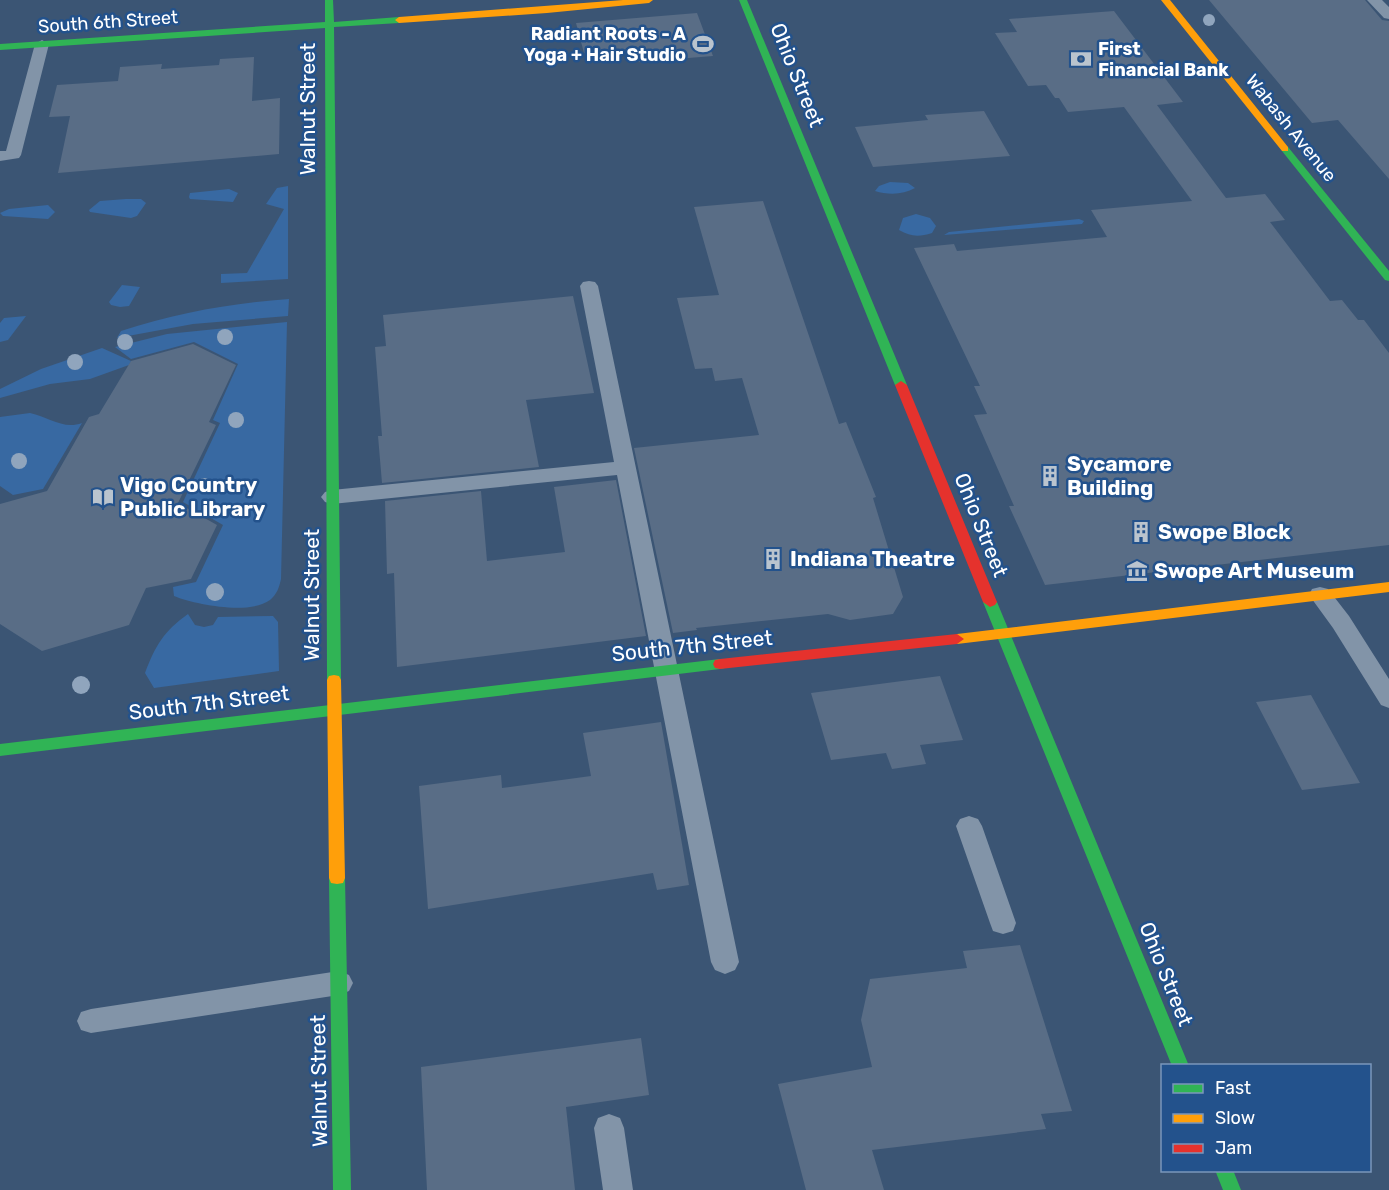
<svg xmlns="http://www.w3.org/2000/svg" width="1389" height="1190" font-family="Rubik,sans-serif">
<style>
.green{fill:#3869a2}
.building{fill:#596d86}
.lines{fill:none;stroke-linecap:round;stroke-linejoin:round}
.lane{fill:#8294a8;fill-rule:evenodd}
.fast{fill:#30b455;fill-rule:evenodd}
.slow{fill:#ff9f0a;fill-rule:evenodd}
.jam{fill:#e5322d;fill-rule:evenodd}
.tree{fill:#90a5bd}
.labels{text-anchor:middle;stroke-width:5;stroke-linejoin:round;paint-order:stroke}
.far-street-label{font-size:18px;fill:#fff;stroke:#23528c}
.far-poi-label{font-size:18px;font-weight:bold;fill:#fff;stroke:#23528c;text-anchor:end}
.street-label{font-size:21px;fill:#fff;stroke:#23528c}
.poi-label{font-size:21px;font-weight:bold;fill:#fff;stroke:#23528c;text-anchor:start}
</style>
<rect width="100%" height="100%" fill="#3b5574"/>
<path class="green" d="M890 182 908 183 915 188C903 195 888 195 875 191L879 186Z
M288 186V279L221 283V274L247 273 284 209 266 204 277 188Z
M229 189 238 193 233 202 190 199 189 197 190 193Z
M126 199H141L146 203 137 216 131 218 90 212 89 210 100 201Z
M48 205 55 212 48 219 3 216 0 213 9 209Z
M916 214 930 218 936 226 932 233C919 237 911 237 899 230L903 218Z
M1079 219 1084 221 1082 224 944 235 949 232Z
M122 285 140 287 129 306 120 307 111 305 109 302Z
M289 299 288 316 193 324 117 338 121 331C177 313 230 303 289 299Z
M26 316 8 340 0 342V323L4 318Z
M287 322 281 579C279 588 277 594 270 600 250 615 196 605 174 596L173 587 196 582 223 525 183 502 220 423 213 420 238 364 194 342 131 359 115 347 167 334Z
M102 348 131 361 129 365 90 379 50 384 0 398V389L41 369Z
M30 413C49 417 63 430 82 423L43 489 13 495 0 486V417Z
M188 614 195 625 204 627 213 625 218 617 273 616 278 622 279 671 154 688 145 673C155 646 164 631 188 614Z"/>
<path class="building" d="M1209 0H1365L1382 20 1389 21V179L1338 120 1312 123Z
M1114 11 1183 102 1157 105 1226 198 1265 194 1285 220 1270 222 1330 301 1342 300 1358 320H1364L1389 353V545L1045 585 1009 506H1014L974 415 987 414 974 386H980L914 248 954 244 957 251 1107 237 1091 210 1192 201 1124 107 1068 112 1059 98H1055L1046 85 1028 86 995 33 1017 32 1009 19Z
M697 13 713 56 639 62 634 49 584 53 576 23Z
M254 57 252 101 280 98 279 154 58 173 70 116 49 117 57 85 118 81 120 67 162 64 161 69 219 65 220 59Z
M984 111 1010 156 873 167 855 127 928 120 925 115Z
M763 201 839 424 846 422 876 497 873 498 903 597 893 614 850 620 828 614 696 628 697 630 673 633 634 448 759 435 742 378 715 381 712 368 695 369 677 298 719 295 694 207Z
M573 296 594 393 526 400 539 467 382 483 378 436H382L375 347 386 346 383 315Z
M193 344 236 365 209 422 216 425 178 503 217 525 191 579 146 588 129 625 42 651 0 624V504L47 491 89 417 99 414 131 361Z
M616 480 646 636 397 667 394 573 387 574 385 501 481 491 487 561 565 552 554 487Z
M940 676 963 740 920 745 926 764 892 769 886 753 831 760 811 693Z
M1311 695 1360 783 1302 790 1256 702Z
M661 722 689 885 657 890 653 873 428 909 419 786 501 775 502 788 591 776 583 733Z
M1020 945 1072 1111 1041 1114 1046 1129 872 1150 884 1190H806L778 1084 872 1067 861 1020 870 979 967 968 963 951Z
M641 1038 649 1095 566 1107 575 1190H427L421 1067Z"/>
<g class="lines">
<path class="lane" d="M1367 0H1382L1389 7V19L1384 18Z
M42 40 49 44 21 155 19 158 0 161V151H6L35 44Z
M589 281 595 282 598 286 739 962 735 970 725 974 715 970 711 962 617 475 332 504 325 502 321 497 325 492 332 490 614 462 580 286 583 282Z
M1320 587 1328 589 1349 616 1389 679V708L1381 705 1333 628 1309 595 1312 589Z
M969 816 978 819 982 826 1016 923 1013 931 1003 934 993 931 990 923 956 826 960 819Z
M339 971 349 975 353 983 349 991 339 995 91 1033 81 1030 77 1021 81 1012 91 1009Z
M609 1114 620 1118 624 1128 633 1190H603L594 1128 598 1118Z"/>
<path class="fast" d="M325 0H333L334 22 399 17 403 20 399 23 334 27 341 680 339 684H329L327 680 325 28 0 50V44L325 22Z
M739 0H747L907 385 905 388 901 389 895 385Z
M1285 146 1288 147 1389 271V281L1385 280 1282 151V147Z
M990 597 997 602 1189 1066H1172L983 602Z
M720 659 725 660 727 664 725 668 720 669 0 756V744Z
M337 872 343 873 345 878 351 1190H333L329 878 331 873Z
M1215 1170H1233L1241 1190H1223Z"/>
<path class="slow" d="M623 0H653L649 3 547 13 399 23 395 20 399 17Z
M1161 0H1170L1288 147V151H1282Z
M1389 582V592L957 644 950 639 957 634Z
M334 675 339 676 341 680 345 878 343 883 337 884 331 883 329 878 327 680 329 676Z"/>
<path class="jam" d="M901 381 907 385 997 602 995 605 990 607 983 602 895 385Z
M957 634 964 639 957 644 720 669 715 668 713 664 715 660 720 659Z"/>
</g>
<g class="tree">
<circle cx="1209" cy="20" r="6"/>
<circle cx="225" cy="337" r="8"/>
<circle cx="125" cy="342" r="8"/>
<circle cx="75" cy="362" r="8"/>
<circle cx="236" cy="420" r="8"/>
<circle cx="19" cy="461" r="8"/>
<circle cx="204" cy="486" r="8"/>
<circle cx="215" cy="592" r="9"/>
<circle cx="81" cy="685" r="9"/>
</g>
<defs>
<symbol id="stadium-bare" viewBox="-9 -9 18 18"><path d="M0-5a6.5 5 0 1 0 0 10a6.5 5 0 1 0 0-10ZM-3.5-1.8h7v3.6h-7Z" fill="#bac4ce" stroke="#23528c" stroke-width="2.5" paint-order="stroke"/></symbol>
<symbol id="bank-bare" viewBox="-9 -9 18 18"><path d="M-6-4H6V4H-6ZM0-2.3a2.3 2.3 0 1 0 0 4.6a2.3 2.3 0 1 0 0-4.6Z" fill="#bac4ce" stroke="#23528c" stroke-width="2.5" paint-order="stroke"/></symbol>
<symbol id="building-bare" viewBox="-9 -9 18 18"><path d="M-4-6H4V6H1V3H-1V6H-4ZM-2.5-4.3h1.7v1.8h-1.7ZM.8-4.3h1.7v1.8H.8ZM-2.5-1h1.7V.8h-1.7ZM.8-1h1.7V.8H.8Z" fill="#bac4ce" stroke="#23528c" stroke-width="2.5" paint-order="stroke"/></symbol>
<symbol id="library-bare" viewBox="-9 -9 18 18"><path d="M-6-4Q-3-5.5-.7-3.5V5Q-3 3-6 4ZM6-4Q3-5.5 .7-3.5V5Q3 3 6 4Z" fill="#bac4ce" stroke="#23528c" stroke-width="2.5" paint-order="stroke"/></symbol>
<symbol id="museum-bare" viewBox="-9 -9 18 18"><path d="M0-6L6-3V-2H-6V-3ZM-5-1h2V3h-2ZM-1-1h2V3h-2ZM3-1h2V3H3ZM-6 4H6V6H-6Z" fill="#bac4ce" stroke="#23528c" stroke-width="2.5" paint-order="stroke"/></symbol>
</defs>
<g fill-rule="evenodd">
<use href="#stadium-bare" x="688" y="29" width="30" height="30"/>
<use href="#bank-bare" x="1066" y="44" width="30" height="30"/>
<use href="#building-bare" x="1035" y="461" width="30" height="30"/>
<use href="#library-bare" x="88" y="482" width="30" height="30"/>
<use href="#building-bare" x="1126" y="517" width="30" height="30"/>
<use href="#building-bare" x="758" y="544" width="30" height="30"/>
<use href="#museum-bare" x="1122" y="556" width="30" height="30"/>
</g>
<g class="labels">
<g class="far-street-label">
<text transform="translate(108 22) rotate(-4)" y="6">South 6th Street</text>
<text transform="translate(1291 128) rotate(51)" y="6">Wabash Avenue</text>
</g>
<g class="far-poi-label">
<text x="686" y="40">Radiant Roots - A<tspan x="686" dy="21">Yoga + Hair Studio</tspan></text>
<text x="1098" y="55" text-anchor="start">First<tspan x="1098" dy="21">Financial Bank</tspan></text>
</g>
<g class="street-label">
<text transform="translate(797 75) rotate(68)" y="7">Ohio Street</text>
<text transform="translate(308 109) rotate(-90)" y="7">Walnut Street</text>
<text transform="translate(981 525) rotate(68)" y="7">Ohio Street</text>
<text transform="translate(312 595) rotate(-90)" y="7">Walnut Street</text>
<text transform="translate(692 646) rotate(-6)" y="7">South 7th Street</text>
<text transform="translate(209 703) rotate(-7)" y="7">South 7th Street</text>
<text transform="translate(1166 974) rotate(68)" y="7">Ohio Street</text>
<text transform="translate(319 1081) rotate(-91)" y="7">Walnut Street</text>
</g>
<g class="poi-label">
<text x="1067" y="471">Sycamore<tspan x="1067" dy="24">Building</tspan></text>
<text x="120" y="492">Vigo Country<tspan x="120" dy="24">Public Library</tspan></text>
<text x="1158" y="539">Swope Block</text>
<text x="790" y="566">Indiana Theatre</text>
<text x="1154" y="578">Swope Art Museum</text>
</g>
</g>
<rect x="1161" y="1064" width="210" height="108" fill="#23528c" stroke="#7b97ba" stroke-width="1.5"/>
<rect x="1173" y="1084" width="30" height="9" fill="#30b455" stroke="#7b97ba" stroke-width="1.5"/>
<text x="1215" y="1094" font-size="18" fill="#ffffff">Fast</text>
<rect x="1173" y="1114" width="30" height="9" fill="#ff9f0a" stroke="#7b97ba" stroke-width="1.5"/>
<text x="1215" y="1124" font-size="18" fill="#ffffff">Slow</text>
<rect x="1173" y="1144" width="30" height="9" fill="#e5322d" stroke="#7b97ba" stroke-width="1.5"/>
<text x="1215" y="1154" font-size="18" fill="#ffffff">Jam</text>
</svg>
